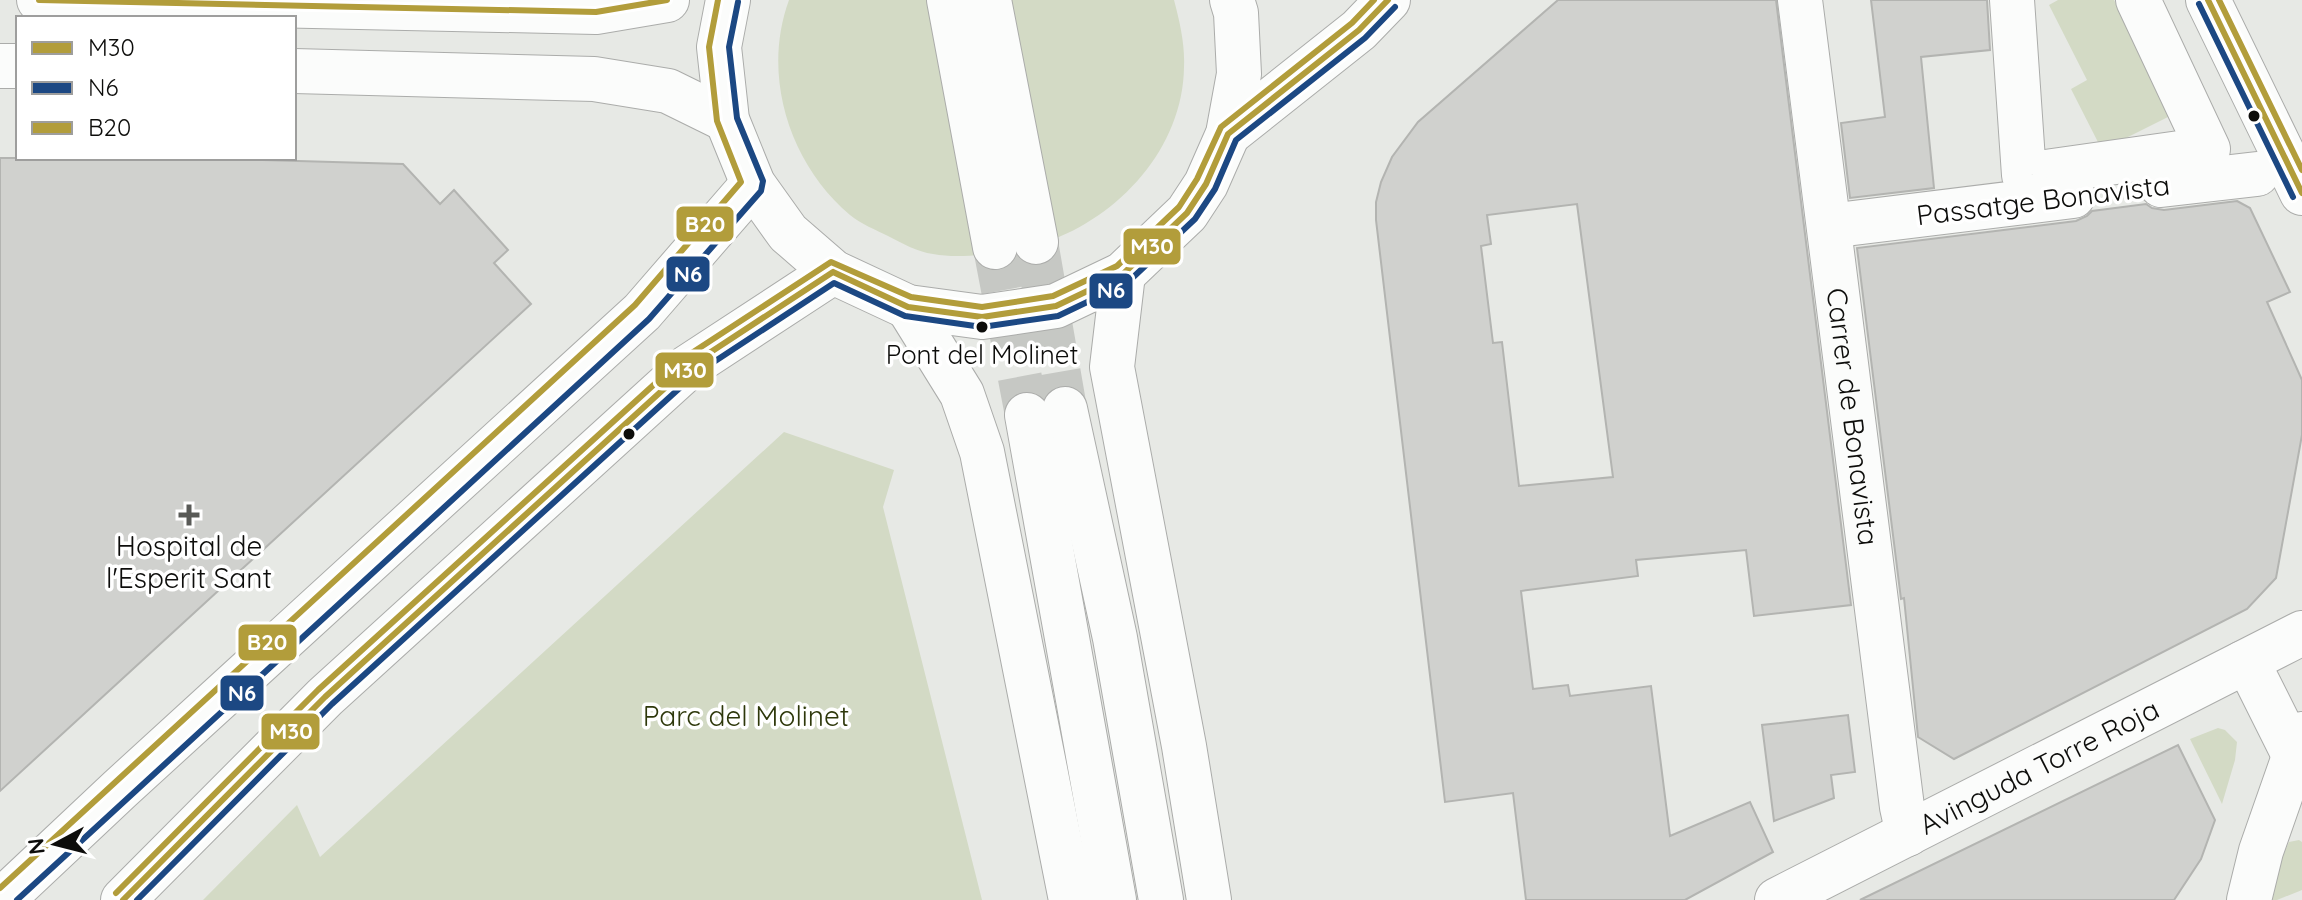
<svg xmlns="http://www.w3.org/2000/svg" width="2302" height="900" font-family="Quicksand,sans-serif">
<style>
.green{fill:#d3dac5}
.building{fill:#d0d1ce;stroke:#b3b4b1;stroke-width:2;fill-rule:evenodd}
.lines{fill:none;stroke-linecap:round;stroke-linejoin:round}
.minor-tunnel{stroke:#c6c8c4;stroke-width:44;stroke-dasharray:44 22;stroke-linecap:butt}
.minor-casing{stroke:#abacaa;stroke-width:46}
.minor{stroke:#fbfcfb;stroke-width:44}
.bus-1-casing{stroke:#fff;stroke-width:12}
.bus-2-casing{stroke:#fff;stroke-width:12}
.bus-3-casing{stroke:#fff;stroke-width:12}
.bus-1{stroke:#b29d3b;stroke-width:6}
.bus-2{stroke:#1c4883;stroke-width:6}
.bus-3{stroke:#b29d3b;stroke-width:6}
.bus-dot{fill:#0d0d0b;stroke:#fff;stroke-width:3}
.poi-dot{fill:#595a57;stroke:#fff;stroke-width:3}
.labels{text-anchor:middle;stroke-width:7;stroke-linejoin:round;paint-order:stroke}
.bus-label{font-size:26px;fill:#0d0d0b;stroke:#fff}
.street-label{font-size:28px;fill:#0d0d0b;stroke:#fff}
.poi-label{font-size:28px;fill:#0d0d0b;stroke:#fff}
.park-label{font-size:28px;fill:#2e380b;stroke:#fff}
.line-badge{stroke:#fff;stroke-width:3}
.badge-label{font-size:22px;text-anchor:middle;font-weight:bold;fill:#fff}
</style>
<rect width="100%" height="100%" fill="#e7e9e5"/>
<path class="green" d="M789 0H932L982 255C965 256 949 257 933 254 917 252 902 243 888 236 876 230 861 224 850 215 790 164 761 76 789 0Z
M1000 0H1174C1180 23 1185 44 1184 67 1183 148 1119 217 1046 242Z
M2058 0H2114L2172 115 2102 150 2071 89 2087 80 2049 5Z
M784 432 894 470 883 507 982 900H203L297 805 320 857Z
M2218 728 2225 730 2237 742 2235 760 2222 804 2190 739Z
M2299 840 2302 842V890L2277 900H2268L2275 872 2289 842Z"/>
<path class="building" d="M1558 0H1776L1851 605 1754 616 1746 550 1636 560 1638 576 1521 591 1533 689 1568 685 1570 696 1651 686 1670 836 1750 802 1773 852 1685 900H1526L1513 793 1445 802 1376 220V202L1381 182 1392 157 1418 122ZM1577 204 1613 477 1519 486 1502 342 1493 343 1481 246 1491 244 1487 215Z
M1871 0H1987L1990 50 1921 57 1934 188 1850 198 1841 123 1885 117Z
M0 158H197L403 164 440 204 454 190 508 250 494 263 531 304 0 791Z
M2237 201 2250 208 2290 292 2267 302 2302 380V435L2276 578 2247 609 1954 759 1918 737 1904 598 1901 599 1857 248 2076 221 2087 216 2092 211 2146 204 2152 208 2164 210Z
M1848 715 1855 772 1831 775 1834 798 1774 821 1762 725Z
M2178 745 2215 820 2201 859 2174 900H1860Z"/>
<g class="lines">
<path class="minor-tunnel" d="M1036 242 1065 409
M995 247 1027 415"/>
<defs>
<g id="minor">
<path d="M39 0 596 12 667 0"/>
<path d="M728 0 719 47 727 120 753 184 788 233 833 272 908 307 982 317 1056 306 1123 274 1187 213 1206 184 1228 134 1239 74 1236 13 1232 0"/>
<path d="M949 0 995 247"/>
<path d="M989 0 1036 242"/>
<path id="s1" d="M1800 0 1902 807 1908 834"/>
<path d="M2012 0 2024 175 2208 149 2138 0"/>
<path d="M2208 0 2302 193"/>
<path d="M0 66H18"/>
<path d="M294 71 594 79 668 91 727 120"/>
<path d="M1228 134 1359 30 1388 0"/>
<path d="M2161 185 2257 174"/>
<path d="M1829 226 2073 196"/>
<path d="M1123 274 1112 367 1184 746 1209 900"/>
<path d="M908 307 962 394 982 452 1071 900"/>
<path d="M1065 409 1115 638 1161 900"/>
<path d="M1027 415 1114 900"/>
<path d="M2243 663 2256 679 2302 771"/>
<path d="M2 900 120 789 642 312 753 184"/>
<path d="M123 900 325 697 688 367 833 272"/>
<path id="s2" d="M1777 900 2302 633"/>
<path d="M2249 900 2261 851 2302 734"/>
</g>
</defs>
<use href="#minor" class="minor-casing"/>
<use href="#minor" class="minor"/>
<defs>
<path id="bus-1" d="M39 0 596 12 667 0
M2208 0 2302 193
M833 272 908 307 982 317 1056 306 1123 274 1187 213 1206 184 1228 134 1359 30 1388 0
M123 900 325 697 688 367 833 272"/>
<path id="bus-2" d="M2199 4 2293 197
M17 900 649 319 761 191 763 181 737 118 729 47 738 2
M137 900 332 704 694 375 834 283 905 316 982 327 1058 316 1127 283 1195 219 1215 189 1236 140 1365 38 1395 7"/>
<path id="bus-3" d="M2219 0 2302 170
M0 888 635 305 741 182 717 121 709 47 718 0
M116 893 318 690 681 360 831 262 911 297 982 307 1053 296 1117 266 1179 207 1197 179 1221 127 1352 23 1374 0"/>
</defs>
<use href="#bus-1" class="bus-1-casing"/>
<use href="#bus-2" class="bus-2-casing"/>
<use href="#bus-3" class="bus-3-casing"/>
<use href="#bus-1" class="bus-1"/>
<use href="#bus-2" class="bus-2"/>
<use href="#bus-3" class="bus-3"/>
</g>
<g class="bus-dot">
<circle cx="2254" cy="116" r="7"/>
<circle cx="982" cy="327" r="7"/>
<circle cx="629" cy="434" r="7"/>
</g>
<path class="poi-dot" d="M185 503h8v8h8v8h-8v8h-8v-8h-8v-8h8z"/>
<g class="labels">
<g class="bus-label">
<text x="982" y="364">Pont del Molinet</text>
</g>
<g class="street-label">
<text transform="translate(2043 200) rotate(-7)" y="10">Passatge Bonavista</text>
<text dy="10" stroke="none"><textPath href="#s1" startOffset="420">Carrer de Bonavista</textPath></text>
<text dy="10" stroke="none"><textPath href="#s2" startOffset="294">Avinguda Torre Roja</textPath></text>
</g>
<g class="poi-label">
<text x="189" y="556">Hospital de<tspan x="189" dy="32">l'Esperit Sant</tspan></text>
</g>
<g class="park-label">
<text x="746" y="726">Parc del Molinet</text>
</g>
</g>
<g class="line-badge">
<rect x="675" y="205" width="60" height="38" rx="8" fill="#b29d3b"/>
<rect x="1122" y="227" width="60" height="39" rx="8" fill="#b29d3b"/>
<rect x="665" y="255" width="46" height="38" rx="8" fill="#1c4883"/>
<rect x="1088" y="272" width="46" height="38" rx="8" fill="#1c4883"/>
<rect x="654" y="351" width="61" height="38" rx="8" fill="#b29d3b"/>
<rect x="237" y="623" width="61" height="39" rx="8" fill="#b29d3b"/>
<rect x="219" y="674" width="46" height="38" rx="8" fill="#1c4883"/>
<rect x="260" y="712" width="61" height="39" rx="8" fill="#b29d3b"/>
</g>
<g class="badge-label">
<text x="705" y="232">B20</text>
<text x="1152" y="254">M30</text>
<text x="688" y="282">N6</text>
<text x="1111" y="298">N6</text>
<text x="685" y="378">M30</text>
<text x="267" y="650">B20</text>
<text x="242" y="701">N6</text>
<text x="291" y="739">M30</text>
</g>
<rect x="16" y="16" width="280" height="144" fill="#ffffff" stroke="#9e9e9d" stroke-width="2"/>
<rect x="32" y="42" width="40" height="12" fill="#b29d3b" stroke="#9e9e9d" stroke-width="2"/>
<text x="88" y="56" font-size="24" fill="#0d0d0b">M30</text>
<rect x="32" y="82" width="40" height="12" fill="#1c4883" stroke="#9e9e9d" stroke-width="2"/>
<text x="88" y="96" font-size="24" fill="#0d0d0b">N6</text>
<rect x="32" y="122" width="40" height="12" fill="#b29d3b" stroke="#9e9e9d" stroke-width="2"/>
<text x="88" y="136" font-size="24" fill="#0d0d0b">B20</text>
<g transform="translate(56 844) rotate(263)" stroke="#ffffff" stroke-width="6" paint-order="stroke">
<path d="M0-6L14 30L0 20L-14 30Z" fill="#0d0d0b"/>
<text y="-12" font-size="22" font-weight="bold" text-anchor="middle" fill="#0d0d0b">N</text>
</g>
</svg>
